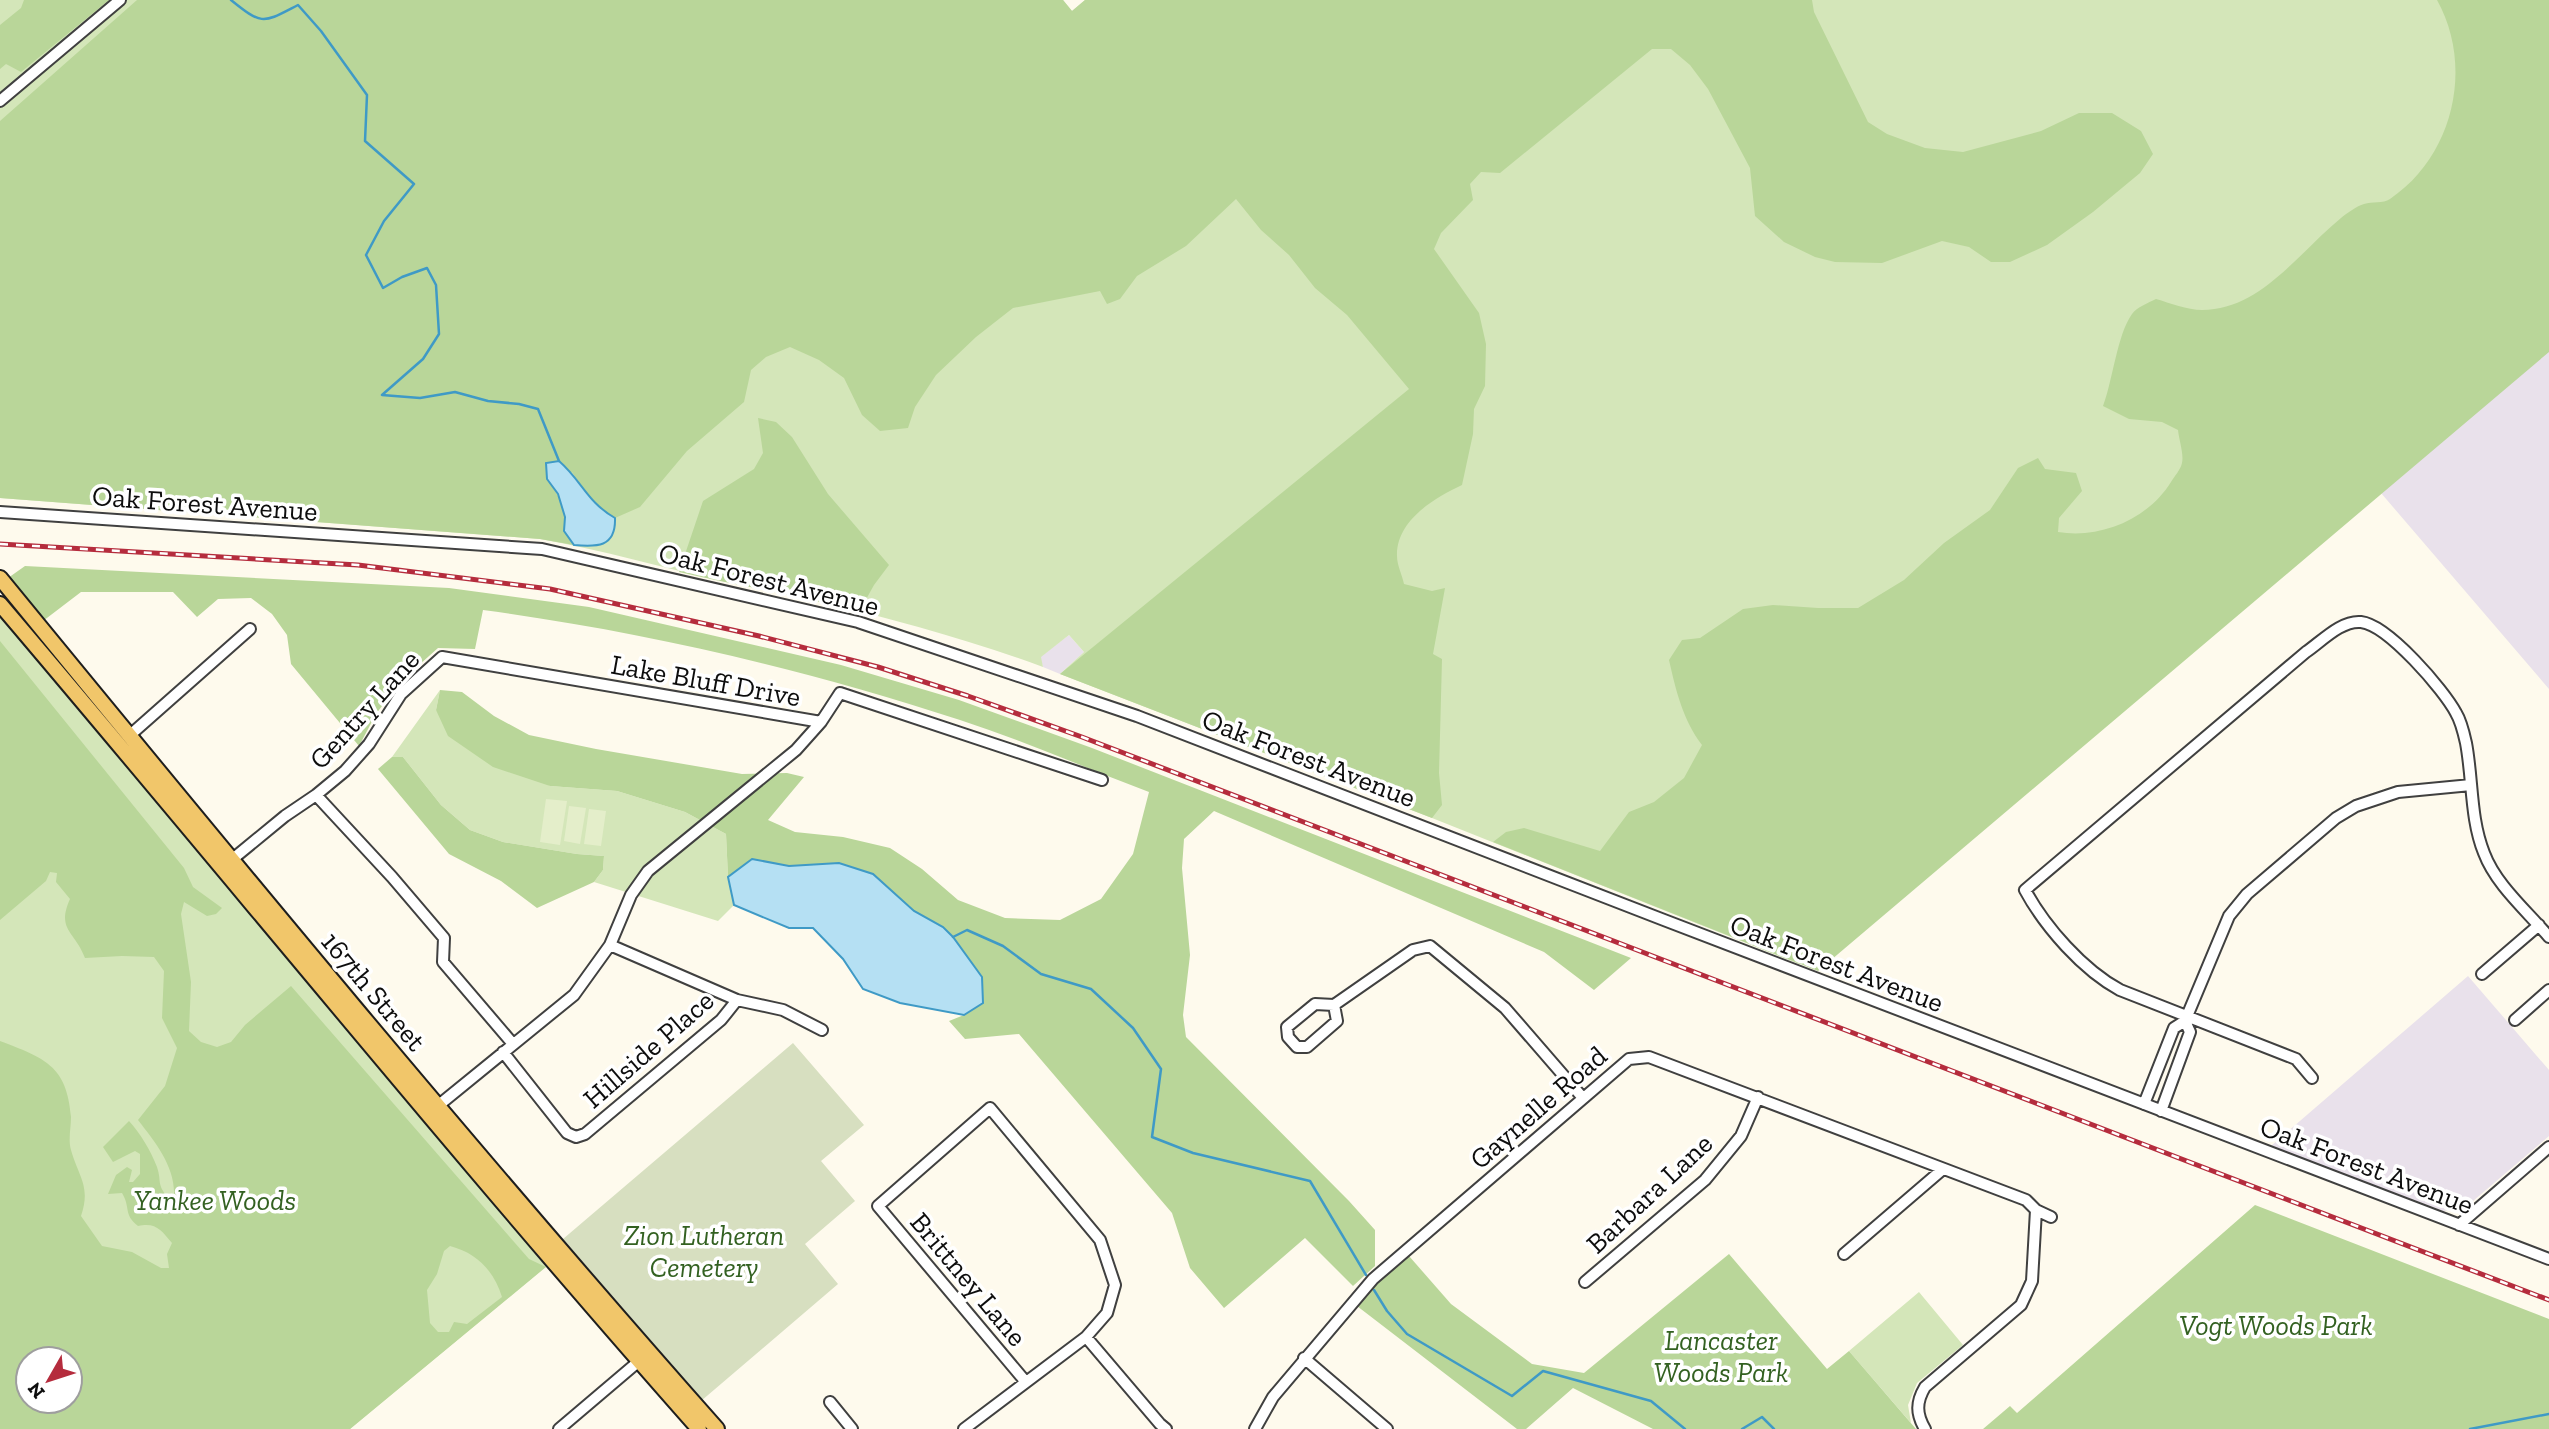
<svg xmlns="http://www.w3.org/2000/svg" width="2549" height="1429" font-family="'Zilla Slab',serif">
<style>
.industrial{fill:#e9e1eb}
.green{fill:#d4e6b9;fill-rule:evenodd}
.forest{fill:#b9d699;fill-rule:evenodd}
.cemetery{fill:#d7dfc0}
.pitch{fill:#e4eeca}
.water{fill:#b5e0f3;stroke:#3f9ac6;stroke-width:2}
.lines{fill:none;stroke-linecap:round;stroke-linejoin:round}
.stream{stroke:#3f9ac6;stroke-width:2.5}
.minor-casing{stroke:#404040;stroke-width:14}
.major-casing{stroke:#1e1e1e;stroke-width:18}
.minor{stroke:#fff;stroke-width:10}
.major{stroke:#f1c66a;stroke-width:14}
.rail-casing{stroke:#b52c3d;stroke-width:5}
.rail{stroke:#fff;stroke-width:2.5;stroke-dasharray:8;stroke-linecap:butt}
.labels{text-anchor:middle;stroke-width:7;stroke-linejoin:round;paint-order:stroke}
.street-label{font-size:28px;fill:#0d0d0d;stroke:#fff}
.park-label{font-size:28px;font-style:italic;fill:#336121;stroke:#fff}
</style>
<rect width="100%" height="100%" fill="#fefaed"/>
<path class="industrial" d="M2549 350V689L2381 493Z
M1069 635 1084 652 1060 674 1043 667 1040 657Z
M2468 976 2549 1070V1136L2473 1201 2463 1208 2443 1211 2271 1146Z"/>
<path class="green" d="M0 0H1063L1072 11 1085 0H2549V340L1799 964 1432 818 1060 674 1084 652 1069 635 1041 657 1043 667C970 640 895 620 819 601 789 593 757 589 726 582 664 568 603 550 540 539L0 498Z
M0 612 549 1264 350 1429H0ZM28 1359H70V1401H28Z
M440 690 436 710 550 786 617 791 685 812 726 834 728 877 734 905 718 921 594 882 603 870 604 856 577 854 503 842 470 830 441 805 403 757H392Z
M1919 1292 1963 1345 1917 1383 1908 1405 1911 1423 1849 1351Z"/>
<path class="forest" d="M24 0H109L21 72 6 64 0 69V25L21 8Z
M137 0H1063L1072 11 1085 0H1812L1814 12 1868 122 1887 134 1925 148 1963 152 2041 131 2079 113H2112L2141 131 2153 154 2140 173 2093 212 2047 245 2010 262H1991L1969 247 1942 241 1882 263 1835 262 1815 257 1784 242 1755 216 1750 168 1708 89 1690 65 1671 49H1652L1500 173 1481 172 1470 184 1473 200 1441 233 1434 249 1479 313 1486 344 1485 386 1474 409 1473 434 1462 485C1434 498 1396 521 1397 556 1397 565 1402 575 1404 584L1432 591 1445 588 1433 654 1442 659 1439 773 1442 805 1432 818 1060 674 1409 389 1347 315 1315 288 1289 255 1261 230 1236 199 1186 246 1137 276 1120 299 1107 304 1100 291 1013 308 976 337 936 375 915 407 908 428 880 431 862 415 844 378 819 360 790 347 766 357 751 370 744 402 687 451 640 507 615 518C595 506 585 492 572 472L547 479C555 491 564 503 565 517 567 534 563 529 574 545L540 539 0 498V121Z
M2437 0H2549V352L1818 971 1493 842 1506 832 1524 828 1600 851 1629 812 1654 802 1684 778 1702 745C1683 720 1676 691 1669 660L1682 640 1700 638 1743 609 1773 605 1818 608H1858L1904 580 1944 543 1990 510 2018 468 2038 458 2045 469 2076 473 2082 491 2059 518 2058 532C2101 539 2148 519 2171 482 2174 477 2181 469 2182 463 2184 454 2179 440 2178 430L2162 422 2129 419 2103 406C2113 380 2117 335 2132 314 2137 307 2148 303 2156 299 2170 303 2187 310 2202 310 2261 310 2300 251 2341 218 2347 213 2357 206 2364 204 2372 201 2383 204 2390 199 2454 156 2474 66 2437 0Z
M758 418 776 422 792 437 828 494 889 565 874 585 859 612C800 595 739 586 679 572L703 501 754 469 763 453Z
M25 566 449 588 589 607 841 665 959 700 1092 748 1631 958 1594 990 1544 952 1214 811 1184 839 1182 868 1190 955 1183 1015 1186 1037 1349 1201 1375 1230V1266L1353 1286 1305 1238 1224 1308 1190 1268 1172 1213 1019 1034 965 1039 949 1021 964 1015 943 927 914 911 873 874 839 863 789 866 753 859 728 877 726 834 685 812 617 791 550 786 493 767 448 736 436 710 440 690 462 692 494 716 529 735 596 749 742 774 787 773 804 777 768 820 795 832 843 837 890 848 922 869 958 900 1005 918 1060 920 1101 899 1133 854 1149 792C1086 768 1024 741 960 720 805 669 645 632 483 610L475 649 438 648 400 682 376 714 359 746 291 664 287 635 272 614 251 598 218 599 197 617 173 592H81L43 621 8 578Z
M0 641 184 868 193 887 222 908 216 914 207 916 184 902 181 914 191 982 189 1031 201 1042 217 1047 231 1042 245 1025 291 986 529 1259 546 1267 350 1429H0V1041C44 1058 67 1065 71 1117 71 1128 68 1140 71 1150 79 1178 91 1186 81 1216L102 1246 132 1252 161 1268H169L167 1254 172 1243C161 1230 156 1222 138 1226 123 1214 131 1208 122 1193L108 1194 116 1175 127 1167 132 1170 129 1182H133L140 1174V1154L135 1151 113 1162 103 1147 129 1121C140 1133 151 1151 157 1167 162 1182 156 1183 168 1198L174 1195C175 1166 155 1142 138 1120L165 1086 177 1048 162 1018 164 971 154 957 122 956 85 958C75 931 56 930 70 899L56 882 57 873 50 872 46 881 0 920ZM450 1246C477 1253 494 1271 502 1297L467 1324 454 1322 449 1332H438L430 1323 427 1290 437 1274 444 1251ZM28 1359H70V1401H28Z
M392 757H403L441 805 470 830 503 842 577 854 604 856 603 870 594 882 537 908 501 881 449 854 378 769Z
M2255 1205 2549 1319V1429H1983L2010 1406 2017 1413Z
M1729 1254 1827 1369 1849 1351 1916 1429H1653L1573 1388 1526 1429H1517L1357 1306 1370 1290 1409 1256 1451 1304 1532 1364 1584 1373Z"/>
<path class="cemetery" d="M793 1043 864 1125 821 1161 855 1201 805 1244 838 1284 701 1401 563 1239Z"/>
<path class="pitch" d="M546 799 567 801 560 845 540 842Z
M569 806 586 808 580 844 564 841Z
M589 809 606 811 601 846 584 844Z"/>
<path class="water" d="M559 461C582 481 587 502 615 518 616 548 596 547 574 545L564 531 565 517 558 494 547 479 546 463Z
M752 859 789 866 839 863 873 874 914 911 943 927 953 937 982 977 983 1003 964 1015 900 1003 863 989 843 959 813 928H789L734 905 728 877Z"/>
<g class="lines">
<path class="stream" d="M231 0C263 26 263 23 298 5L321 31 367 95 365 141 414 184 384 221 366 255 383 288 402 277 427 268 436 285 439 334 423 359 382 395 420 398 455 392 488 401 519 404 538 409 559 461
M953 937 967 930 1003 946 1041 974 1091 989 1133 1028 1161 1069 1152 1137 1193 1153 1310 1181 1366 1275
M1374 1290 1387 1311 1407 1334 1512 1396 1543 1371 1651 1401 1685 1429
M1742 1429 1762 1417 1774 1429
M2470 1429 2549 1414"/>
<defs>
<path id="minor" d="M0 101 120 0
M0 512 542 549 858 622 1137 716 1664 920 2549 1259
M129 736 250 629
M316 795 392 877 444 938 443 962 513 1044
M229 862 285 816 316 795 345 771 369 744 401 694 442 657 821 722
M610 945 737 1000 783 1010 822 1030
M2482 974 2539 925
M1334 1005 1337 1021 1307 1047H1297L1288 1037 1287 1027 1315 1004 1334 1005 1413 950 1430 946 1505 1008 1583 1098
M2515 1020 2549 990
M503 1052 567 1133 576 1137 585 1134 721 1020 737 1000
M2312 1078 2296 1059 2120 990C2083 970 2045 927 2025 890L2306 652C2321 642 2341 620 2361 622 2388 625 2444 690 2456 713 2461 721 2464 734 2466 743 2473 780 2470 818 2484 853 2496 885 2527 911 2549 937
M2144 1104 2174 1028 2185 1021 2229 916 2247 894 2336 818 2356 806 2398 792 2471 785
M434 1109 574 995 610 945 631 895 648 871 796 750 821 722 840 693 1102 780
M2161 1111 2190 1032 2185 1021
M2459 1225 2549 1147
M1844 1254 1943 1169
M1585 1282 1705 1180 1741 1136 1758 1097
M1086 1337 1160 1424 1166 1429
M1304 1358 1387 1429
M830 1402 852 1429
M559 1429 645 1356
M964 1429 1086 1337 1107 1313 1115 1285 1100 1240 990 1108 878 1206 1025 1381
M1255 1429 1273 1397 1373 1279 1629 1059 1649 1057 2026 1200 2036 1210 2051 1217
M1925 1429C1916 1414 1916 1402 1925 1387L2021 1305 2032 1281 2036 1210"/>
<path id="major" d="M0 578C235 865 471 1151 717 1429
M0 604C233 878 460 1159 699 1429"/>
</defs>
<use href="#minor" class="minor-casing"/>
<use href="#major" class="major-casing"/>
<use href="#minor" class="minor"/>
<use href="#major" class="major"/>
<defs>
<path id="rail" d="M0 544 358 565 550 589 759 636 878 667 968 696 1082 737 2549 1300"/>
</defs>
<use href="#rail" class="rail-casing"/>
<use href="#rail" class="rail"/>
</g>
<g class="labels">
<g class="street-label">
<text transform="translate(205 503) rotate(4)" y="10">Oak Forest Avenue</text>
<text transform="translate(769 579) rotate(14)" y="10">Oak Forest Avenue</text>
<text transform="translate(706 680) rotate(10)" y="10">Lake Bluff Drive</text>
<text transform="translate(364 709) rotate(-48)" y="10">Gentry Lane</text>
<text transform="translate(1309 758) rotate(21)" y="10">Oak Forest Avenue</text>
<text transform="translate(1837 963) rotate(21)" y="10">Oak Forest Avenue</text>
<text transform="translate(374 991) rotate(50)" y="10">167th Street</text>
<text transform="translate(648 1049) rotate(-41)" y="10">Hillside Place</text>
<text transform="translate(1538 1107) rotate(-41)" y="10">Gaynelle Road</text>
<text transform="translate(2367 1165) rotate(21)" y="10">Oak Forest Avenue</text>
<text transform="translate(1649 1193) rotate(-43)" y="10">Barbara Lane</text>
<text transform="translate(969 1279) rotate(50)" y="10">Brittney Lane</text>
</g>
<g class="park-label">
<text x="215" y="1210">Yankee Woods</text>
<text x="704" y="1245">Zion Lutheran<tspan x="704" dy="32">Cemetery</tspan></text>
<text x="2276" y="1335">Vogt Woods Park</text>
<text x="1721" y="1350">Lancaster<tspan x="1721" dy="32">Woods Park</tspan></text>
</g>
</g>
<g transform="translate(49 1380) rotate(231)"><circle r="33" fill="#ffffff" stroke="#9e9e9e" stroke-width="2"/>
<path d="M0-5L12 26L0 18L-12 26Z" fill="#b52c3d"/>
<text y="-10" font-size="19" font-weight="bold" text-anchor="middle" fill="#0d0d0d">N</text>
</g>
</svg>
